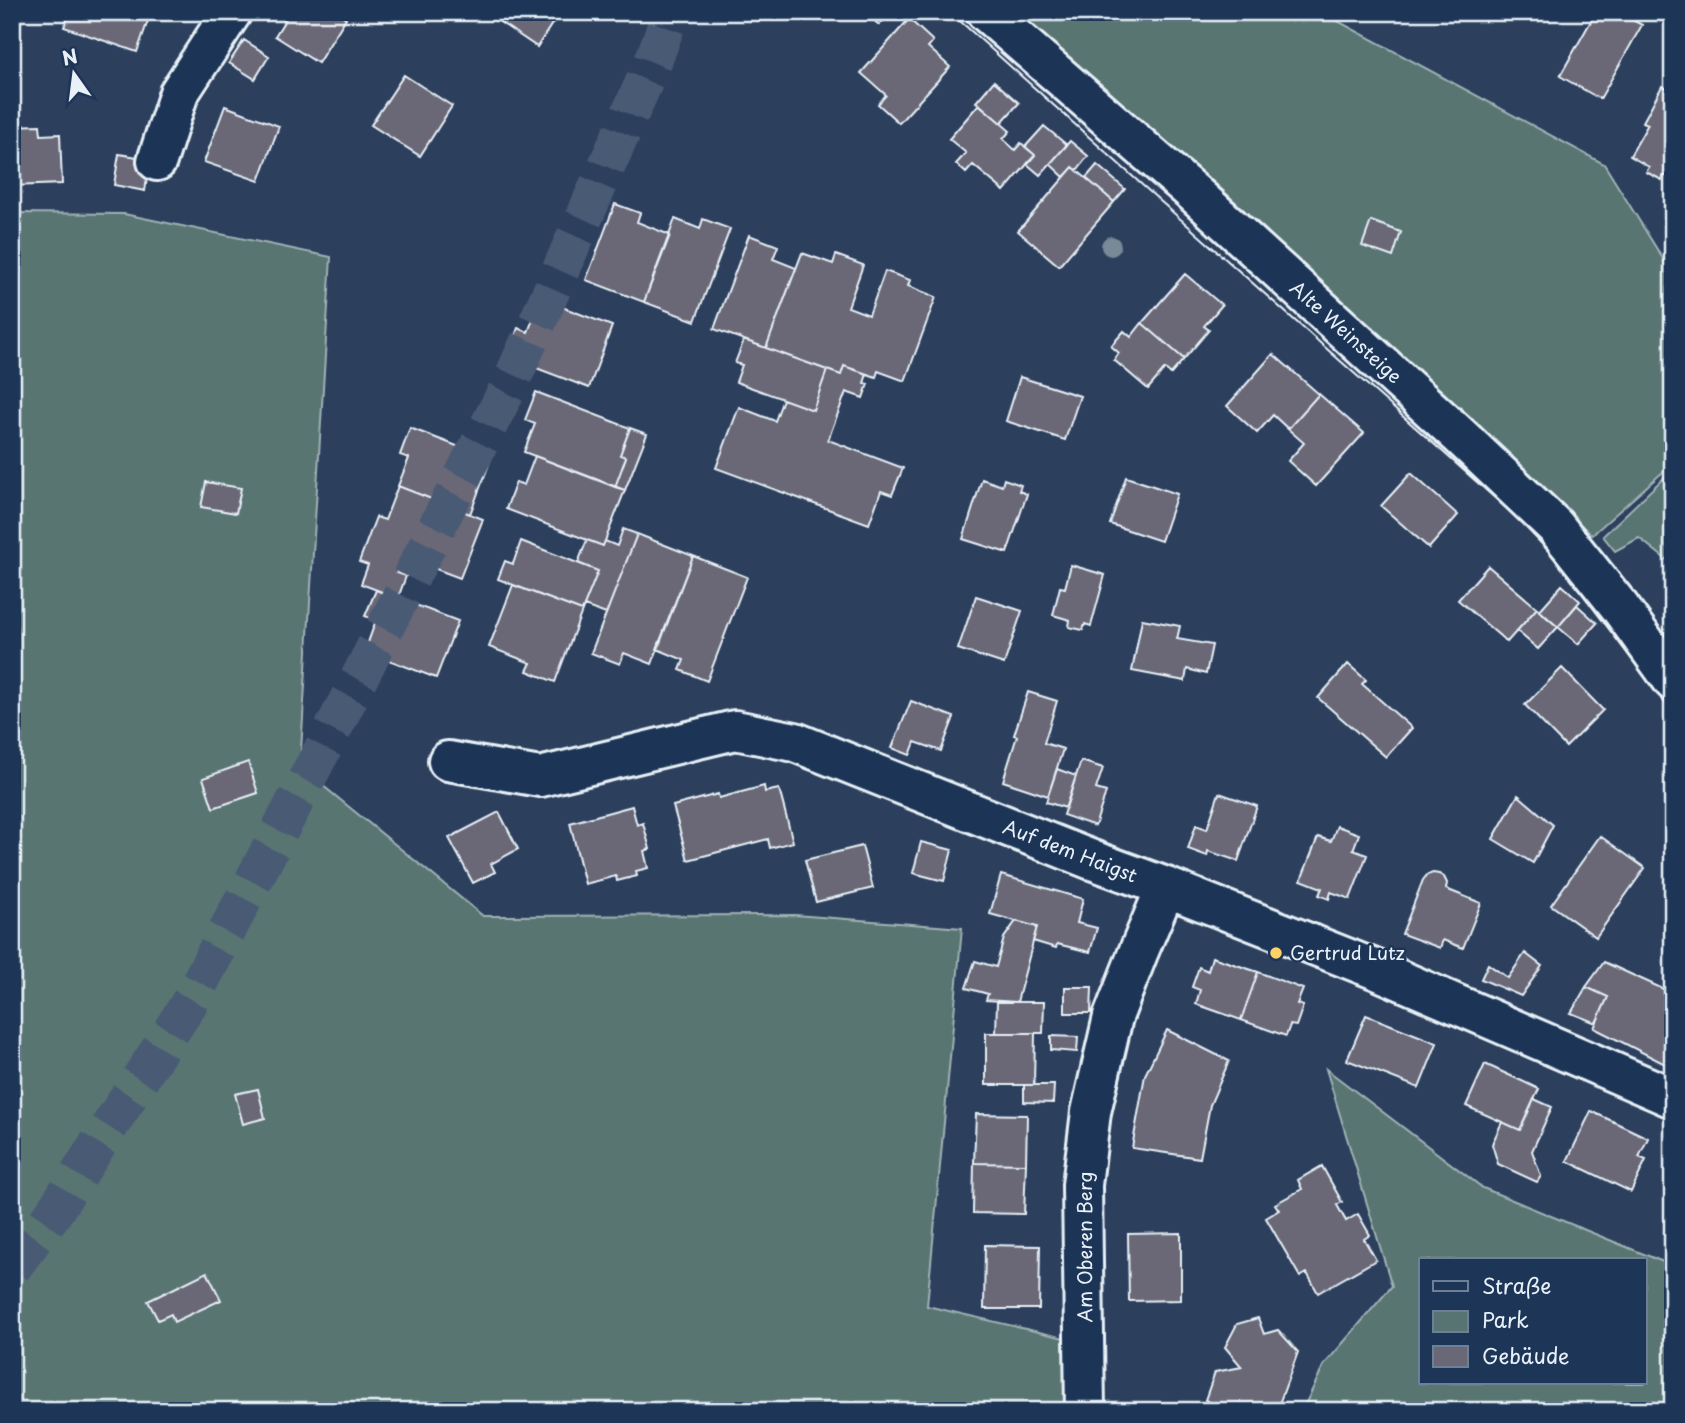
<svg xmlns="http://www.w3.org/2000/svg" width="1685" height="1423" font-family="'Playpen Sans',sans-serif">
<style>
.green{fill:#587472;stroke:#a0b2b5;stroke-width:2;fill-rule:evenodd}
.building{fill:#6a6776;stroke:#e8f1f8;stroke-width:2}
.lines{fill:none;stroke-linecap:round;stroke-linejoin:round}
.major-tunnel{stroke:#485a74;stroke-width:38;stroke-dasharray:38 19;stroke-linecap:butt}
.minor-casing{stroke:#e8f1f8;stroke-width:44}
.minor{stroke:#1d3557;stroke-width:38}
.tram{stroke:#e8f1f8;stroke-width:2}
.tree{fill:#788998}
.poi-dot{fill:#ffd166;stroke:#1d3557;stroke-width:2.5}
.labels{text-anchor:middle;stroke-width:5;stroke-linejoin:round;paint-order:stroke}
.street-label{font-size:19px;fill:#e8f1f8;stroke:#1d3557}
.poi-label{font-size:19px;fill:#e8f1f8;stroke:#1d3557;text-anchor:start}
</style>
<rect width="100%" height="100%" fill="#2c3f5d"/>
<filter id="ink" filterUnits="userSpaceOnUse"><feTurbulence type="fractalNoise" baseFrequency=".0143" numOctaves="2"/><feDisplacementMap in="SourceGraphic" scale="14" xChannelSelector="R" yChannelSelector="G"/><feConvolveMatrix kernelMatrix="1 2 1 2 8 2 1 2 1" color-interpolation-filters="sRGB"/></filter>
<g filter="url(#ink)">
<path class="green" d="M1008 12H1321L1604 164 1673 275V463L1592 535 1217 185Z
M12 213 124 214 331 257 300 767 483 916 795 915 962 928 927 1306 1086 1343 1085 1411H12Z
M1673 469V565L1639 538 1615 551 1603 536Z
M1326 1069 1483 1188 1673 1266V1411H1302L1324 1365 1392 1286ZM1421 1260H1645V1383H1421Z"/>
<path class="building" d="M70 12H151L137 52 64 27Z
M290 12H337L346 18 318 63 275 36Z
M485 12H551L557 16 537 47Z
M865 12H891L879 25Z
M1596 12H1618L1642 25 1600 99 1560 76Z
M909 19 933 41 928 47 950 67 899 123 878 104 886 95 861 73Z
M244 40 269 56 255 79 229 63Z
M404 75 452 106 420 156 371 125Z
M994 81 1019 103 1001 123 976 102Z
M1662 86 1673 92V180L1664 175 1662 180 1646 172 1649 167 1630 156 1648 124 1643 122Z
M979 104 1010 131 1003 139 1015 150 1021 143 1035 155 1004 191 973 165 966 173 956 164 966 153 949 139Z
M225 106 279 126 259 181 204 162Z
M40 125 41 135 60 134 62 184 12 186V126Z
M1044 126 1067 145 1040 175 1027 164 1035 155 1025 147Z
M1070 141 1088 156 1077 170 1073 167 1064 177 1050 164Z
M119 154 150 159 145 191 114 185Z
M1097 165 1125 189 1114 202 1086 178Z
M1073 167 1114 202 1059 266 1018 231Z
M615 204 640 213 637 222 670 235 644 302 586 280Z
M675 219 700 229 703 219 730 229 695 321 644 302Z
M1371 221 1401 232 1393 257 1362 246Z
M749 235 778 246 773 259 796 268 766 348 714 329Z
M802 253 833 264 836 255 863 265 848 307 869 315 885 271 910 280 908 286 936 297 905 381 878 371 876 377 844 366 841 375 766 348Z
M1185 274 1222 305 1204 326 1209 330 1184 359 1142 323Z
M541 299 612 326 589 388 507 357 518 328 528 332Z
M1142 323 1184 359 1171 374 1165 369 1148 389 1114 360 1119 353 1111 346 1124 331 1131 337Z
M744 340 827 370 813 410 736 382 742 365 735 363Z
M1273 354 1319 394 1288 429 1273 415 1257 433 1227 406Z
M844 366 867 374 864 383 868 384 863 398 846 392 828 440 903 468 892 495 881 491 869 524 716 468 739 407 775 421 783 399 813 410 827 370 841 375Z
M1020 377 1080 396 1065 440 1006 421Z
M536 392 630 428 620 455 626 457 615 487 524 452 535 424 525 420Z
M1319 394 1364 433 1316 486 1288 461 1304 443 1288 429Z
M410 428 491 459 470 514 398 486 409 458 400 455Z
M630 428 647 434 625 490 615 487 626 457 620 455Z
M535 456 625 490 603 546 506 509 516 482 524 485Z
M1411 473 1458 515 1429 548 1381 506Z
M1126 477 1177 494 1161 541 1110 524Z
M982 479 1002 486 1004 479 1021 485 1019 491 1027 494 1007 553 963 539Z
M206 482 241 488 236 513 201 507Z
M398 486 483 519 460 578 404 557 397 573 406 576 398 598 361 584 368 565 359 562 376 517 385 520Z
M623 529 637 534 606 614 584 606 598 571 578 563 587 540 603 546 605 541 617 546Z
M637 534 693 556 652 664 624 653 620 664 591 653Z
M521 541 598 571 582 611 498 579 505 561 513 564Z
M693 556 747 577 707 681 680 670 684 660 657 649Z
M1071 565 1105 575 1091 626 1085 624 1083 630 1069 627 1070 620 1053 615 1060 587 1065 588Z
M1488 566 1537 608 1507 642 1458 600Z
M513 585 582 611 555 682 527 671 531 663 489 647Z
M1562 585 1580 601 1558 627 1539 611Z
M376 590 458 621 436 678 365 651 376 620 365 616Z
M976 596 1022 611 1004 664 958 649Z
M1577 605 1597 623 1578 644 1558 627Z
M1537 608 1558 627 1538 649 1517 631Z
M1142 619 1180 626 1177 639 1212 645 1206 674 1187 669 1185 681 1132 671Z
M1348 664 1366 680 1362 684 1412 728 1386 757 1318 698Z
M1562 668 1603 710 1566 747 1525 705Z
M1028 692 1057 701 1044 743 1063 749 1048 796 1003 781 1017 736 1014 735Z
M911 701 954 717 941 751 915 742 910 755 892 748Z
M1081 761 1103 768 1096 789 1106 792 1095 826 1063 815Z
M248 762 258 793 213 808 203 778Z
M1057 769 1076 776 1066 808 1046 802Z
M764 786 765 792 779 789 793 842 770 848 768 839 688 860 673 806 718 794 719 798Z
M1219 793 1257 806 1238 861 1208 851 1207 856 1188 849 1196 825 1207 829Z
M1518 795 1553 825 1533 863 1493 839Z
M632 806 637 825 643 823 650 849 644 851 648 868 636 871 637 876 617 881 616 876 585 884 570 823Z
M499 812 518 849 491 864 495 872 473 883 449 838Z
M1337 826 1359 834 1353 850 1367 855 1350 899 1331 892 1329 899 1319 895 1322 888 1301 880 1318 837 1331 841Z
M1600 836 1645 868 1596 937 1551 905Z
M921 842 952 850 944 881 913 873Z
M862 846 873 888 816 902 805 860Z
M1433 873 1439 874 1444 877 1447 883 1446 889 1481 903 1463 948 1443 940 1440 948 1402 934 1423 880 1427 875Z
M1001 875 1083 899 1077 923 1097 928 1090 952 1057 944 1056 948 1033 941 1037 927 990 914Z
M1016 921 1037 927 1017 1002 986 1000 988 994 966 988 975 961 996 967 1004 938Z
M1525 953 1542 966 1521 996 1481 979 1488 964 1508 978Z
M1212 957 1258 972 1241 1020 1196 1004 1200 990 1192 987 1199 967 1208 971Z
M1604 962 1663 989 1669 980 1673 982V1048L1665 1064 1594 1028 1608 997 1586 987Z
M1258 972 1303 989 1297 1004 1303 1006 1296 1026 1290 1025 1286 1036 1241 1020Z
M1065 987H1092L1091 1013H1065Z
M1586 987 1608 997 1596 1023 1571 1013Z
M997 1002H1044L1043 1033H996Z
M1366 1015 1437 1043 1419 1088 1347 1060Z
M1167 1030 1229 1061 1210 1105 1200 1158 1132 1148 1145 1075Z
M986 1033H1035L1034 1085H986Z
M1051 1036 1078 1037 1077 1052 1051 1050Z
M1485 1064 1539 1089 1520 1130 1466 1106Z
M1024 1085H1054L1053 1103 1024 1102Z
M258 1089 265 1118 243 1124 235 1094Z
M1534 1099 1552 1107 1532 1151 1541 1176 1537 1182 1498 1164 1492 1144 1502 1122 1520 1130Z
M1591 1111 1648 1138 1639 1157 1646 1160 1631 1192 1567 1161Z
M976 1114 1027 1115 1026 1164 974 1163Z
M974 1163 1026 1164 1024 1214 973 1213Z
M1322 1166 1342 1202 1337 1205 1346 1221 1358 1214 1370 1235 1364 1239 1376 1260 1318 1293 1307 1273 1300 1277 1266 1218 1279 1210 1275 1204 1302 1189 1298 1180Z
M1673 1204V1221L1667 1219Z
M1181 1233V1300L1129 1301 1128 1234Z
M985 1245 1040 1246 1039 1309H984Z
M207 1272 221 1300 174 1322 171 1314 158 1320 148 1301Z
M1258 1318 1264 1334 1278 1330 1298 1352 1279 1404H1263L1260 1411H1234L1230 1405 1217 1406 1205 1400 1215 1372 1242 1367 1225 1347 1237 1324Z"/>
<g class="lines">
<path class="major-tunnel" d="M12 1268 52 1215 188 1005 330 735 510 384 653 62 671 12"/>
<defs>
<path id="minor" d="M986 12 1195 194 1460 436 1555 526 1619 606 1673 681
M157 161 179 93 232 12
M448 761 540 777 735 730 795 742 1092 860 1166 887 1377 970 1673 1098
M1085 1411 1082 1185 1091 1112 1113 1017 1138 953 1166 887"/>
</defs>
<use href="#minor" class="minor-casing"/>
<use href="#minor" class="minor"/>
<path class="tram" d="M950 12 1150 192 1514 515 1556 559 1673 714"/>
</g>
<circle class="tree" cx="1111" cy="246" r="10"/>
</g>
<circle class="poi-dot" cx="1276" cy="953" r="7"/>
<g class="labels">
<g class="street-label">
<text transform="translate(1346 332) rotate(42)" y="7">Alte Weinsteige</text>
<text transform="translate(1070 851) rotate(21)" y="7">Auf dem Haigst</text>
<text transform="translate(1085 1247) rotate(-90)" y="7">Am Oberen Berg</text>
</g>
<g class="poi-label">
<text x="1290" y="960">Gertrud Lutz</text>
</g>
</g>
<rect width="1685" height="1423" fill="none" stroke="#1d3557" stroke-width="42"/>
<rect x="21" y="21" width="1643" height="1381" fill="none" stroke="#e8f1f8" stroke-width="2.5" filter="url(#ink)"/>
<rect x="1419" y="1258" width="228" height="126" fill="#1d3557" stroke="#6e8097" stroke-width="2"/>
<rect x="1433" y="1281" width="35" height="10" fill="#1d3557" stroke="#6e8097" stroke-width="2"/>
<text x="1482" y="1294" font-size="21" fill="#e8f1f8">Straße</text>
<rect x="1433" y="1311" width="35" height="21" fill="#587472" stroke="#6e8097" stroke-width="2"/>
<text x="1482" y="1328" font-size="21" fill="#e8f1f8">Park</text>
<rect x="1433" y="1346" width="35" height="21" fill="#6a6776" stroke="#6e8097" stroke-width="2"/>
<text x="1482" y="1364" font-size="21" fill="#e8f1f8">Gebäude</text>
<g transform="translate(74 74) rotate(346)" stroke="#1d3557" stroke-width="5" paint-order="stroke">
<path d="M0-5L12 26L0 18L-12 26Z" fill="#e8f1f8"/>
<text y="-10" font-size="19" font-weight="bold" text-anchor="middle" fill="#e8f1f8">N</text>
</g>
</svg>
